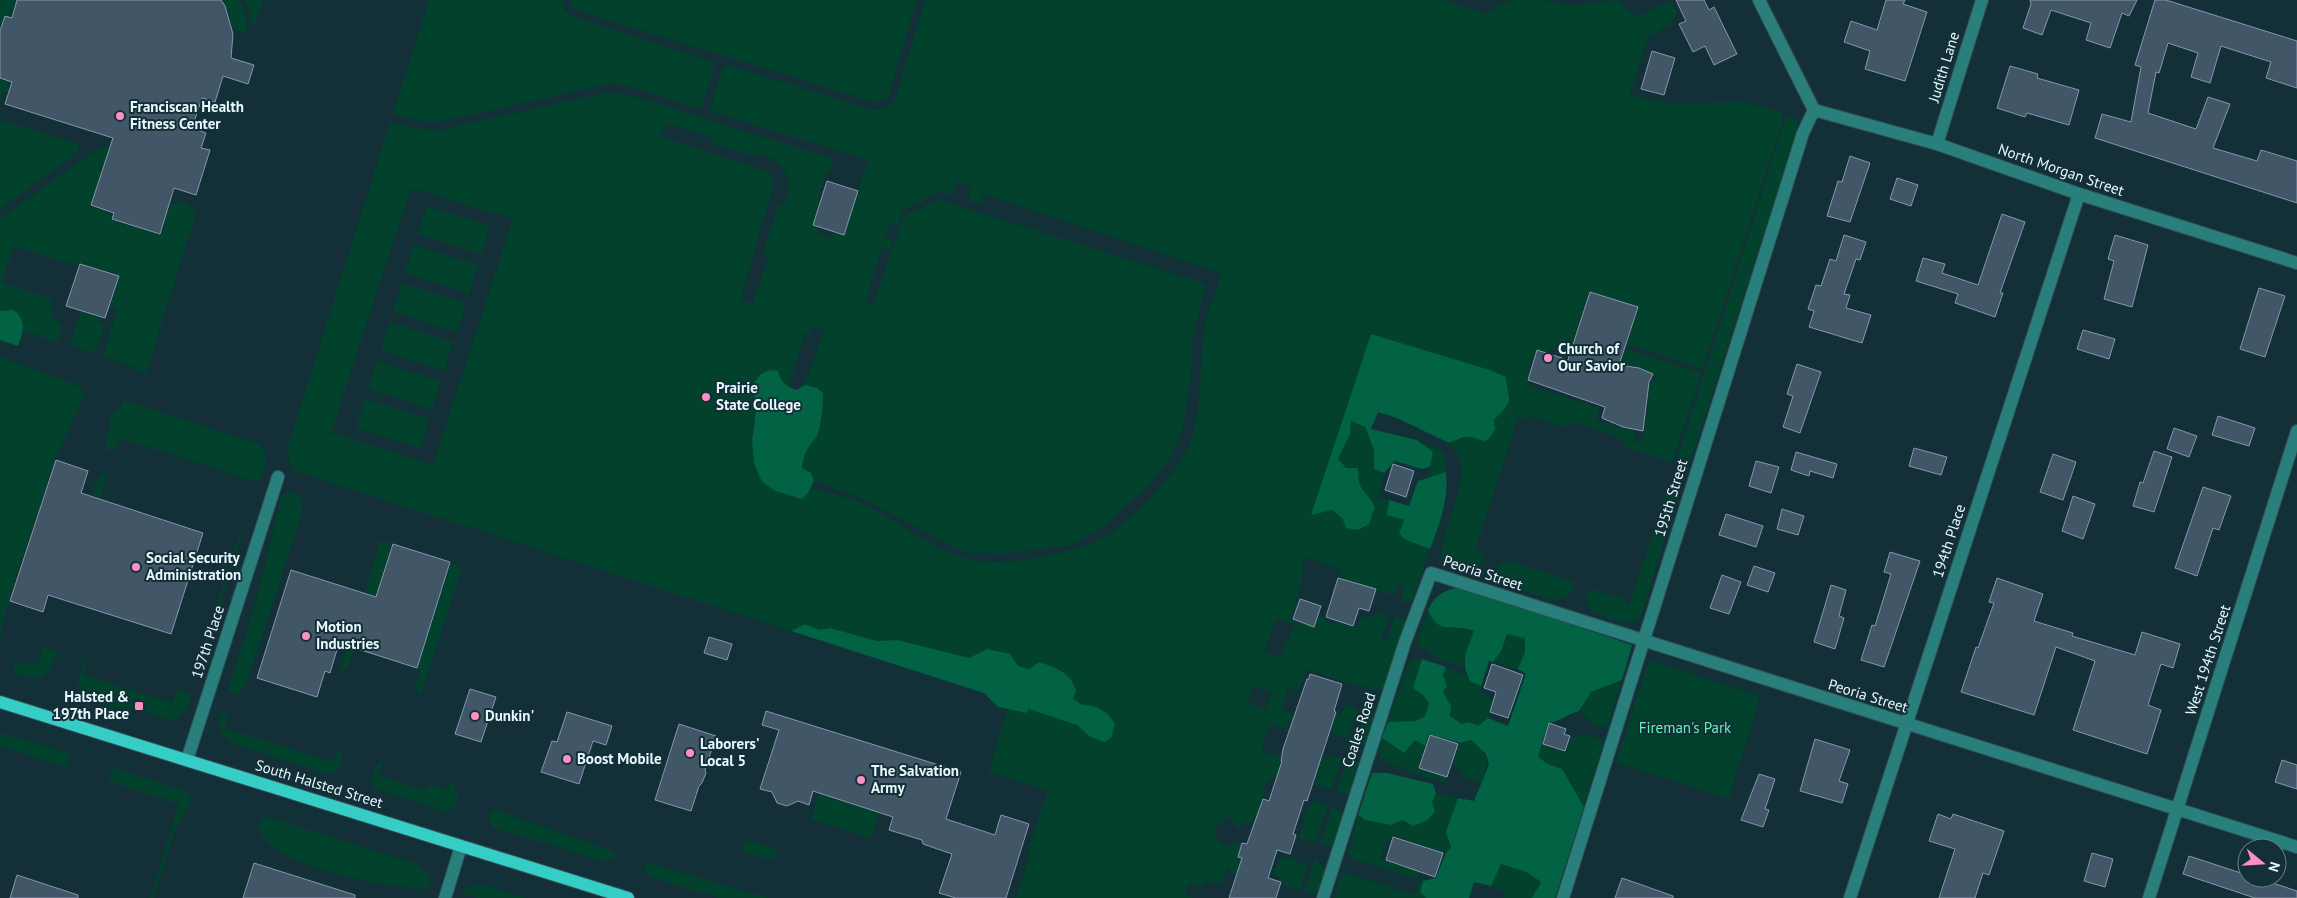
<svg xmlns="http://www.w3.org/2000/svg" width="2297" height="898" font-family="'PT Sans',sans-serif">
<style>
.green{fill:#02412b;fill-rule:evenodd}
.forest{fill:#016343}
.building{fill:#415666;stroke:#8399ac}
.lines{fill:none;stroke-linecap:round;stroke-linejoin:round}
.minor-casing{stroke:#314c54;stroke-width:14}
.major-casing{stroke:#314c54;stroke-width:14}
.minor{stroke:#297f7b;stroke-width:12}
.major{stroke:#36cdc6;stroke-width:12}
.poi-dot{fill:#fd8fc1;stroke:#133038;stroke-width:2}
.labels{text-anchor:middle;stroke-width:4;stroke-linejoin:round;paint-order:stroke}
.street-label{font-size:15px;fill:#e8f8fd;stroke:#133038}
.poi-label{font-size:15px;font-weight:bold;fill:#e8f8fd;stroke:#133038;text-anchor:start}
.park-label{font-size:15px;fill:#66f3b8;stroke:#133038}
</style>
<rect width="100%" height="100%" fill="#133038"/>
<path class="green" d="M0 0H16L11 17 4 15 0 28Z
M221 0H240L248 23 246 33 233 29 229 14Z
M245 0H263L255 26 253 25Z
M429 0H563L565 11 575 18 713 62 714 67 701 109 628 86 612 83 439 122 419 121 393 113Z
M571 0H917L888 97 881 101 875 102 582 12 572 7Z
M925 0H1444L1486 14 1511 0H1544L1568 6 1617 0 1636 17 1671 1 1677 12 1672 23 1647 38 1630 95 1668 104 1744 102 1783 113 1781 128 1702 369 1627 344 1638 307 1589 291 1574 338 1602 347 1597 363 1551 348 1549 354 1536 350 1528 368 1530 369 1527 381 1530 386 1599 408 1595 421 1634 431 1635 441 1638 443 1643 442 1650 384 1656 377 1638 367 1616 363 1624 348 1701 373 1672 462 1628 448 1616 436 1593 428 1576 423 1562 427 1528 416 1526 419 1518 417 1476 549 1483 555C1484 562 1479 569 1472 572L1449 566 1442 558C1440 523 1481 473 1449 443 1456 440 1471 437 1475 435 1491 425 1500 411 1510 397L1506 389V378L1372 334 1356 423 1365 427 1374 450V469L1384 473 1379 497 1389 500 1388 515 1404 520 1406 540 1430 549 1412 602 1400 601 1405 587 1400 585 1396 592 1389 594 1339 578 1341 571 1338 568 1329 566 1308 557 1304 560 1301 573 1303 576 1291 620 1314 627 1319 616 1333 623 1356 628 1360 617C1367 618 1372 618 1377 613L1389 616 1381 640 1387 642 1395 616 1406 621 1383 690H1369L1370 687 1366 686 1365 688 1306 669 1299 691 1288 688 1281 710 1303 717 1290 720 1287 729 1271 724 1261 751 1280 756V764L1310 774C1320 757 1322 753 1342 758L1332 789 1314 784 1315 780 1279 769 1276 778 1267 781 1258 812 1295 824 1293 827 1255 816 1252 824 1242 823 1239 829 1232 821V819L1226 817 1225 820 1216 826C1212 838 1222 850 1235 843L1241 845 1237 858 1266 867 1269 871 1274 872 1279 858 1288 860 1294 855 1296 861 1303 864 1310 859 1300 890 1282 884 1281 877 1250 867 1236 874 1230 872 1231 868 1228 867 1223 880 1219 884 1211 881 1203 884 1201 887 1188 883 1185 895 1194 898H1016L1030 854 1029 848 1048 790 989 773 1007 709 1025 713 1029 709 1077 725 1089 736 1093 705H1082L1030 669 1018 666 1010 654 987 649 969 658 897 640 877 641 830 628 819 630 805 624 791 631 292 470 289 457 286 452 390 123 435 131 605 93H622L831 158 833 165 824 178 818 200 820 201 812 225 819 228 818 233 831 238 833 233 844 236 868 160 710 111 722 69 728 65 868 109C882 112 890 109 896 97ZM667 123 713 138 712 144 755 156 757 153C784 160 794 175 786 203L777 207 763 253 769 255 753 304 740 300 774 184 769 172 660 137ZM957 182 972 187 968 200 980 204 983 194 1222 274C1216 292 1206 312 1204 331 1199 368 1203 405 1191 440 1182 470 1129 525 1101 539 1066 555 1002 569 965 558 927 546 897 520 861 503 846 496 827 493 810 488L793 498 775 491 762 482 751 434 756 410 753 383 780 380 789 387 805 333H809L812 327 824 331 805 385 817 388 823 393C824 401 820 430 816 436 809 447 803 454 802 468L811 473 814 481 865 500 963 552 1003 554 1071 545 1100 529 1149 485 1171 457 1183 427 1191 377 1192 337 1206 284 939 200 904 216 873 305 866 300 882 248 890 250 893 241 884 237 889 223 897 226 903 210 941 191 953 195ZM411 188 513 219 433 465 331 433ZM1276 618 1294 624 1281 658 1264 652ZM1253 686 1272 692 1266 709 1247 703Z
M0 79 11 82 7 92H4L0 102Z
M1787 115 1797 121V130L1792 148 1690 462 1675 465Z
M0 120 78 144 79 148 73 156 0 209Z
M111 144 103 166 100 165 99 170 102 172 90 206 109 212 108 215 112 216 111 220 160 235 170 205 184 201 196 213 146 373 133 369 132 366 105 358 103 355 118 309 110 306 120 275 79 263 78 266 14 246 2 283 53 299C48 310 54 318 62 327L57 342 24 331 18 346 0 340V219L96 150Z
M427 206 490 226 481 254 418 234Z
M414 245 478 265 469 294 405 273Z
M402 283 466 303 457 332 393 312Z
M81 311 100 317 99 324 105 326 98 346 92 353 70 345Z
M390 322 453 342 444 371 381 351Z
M0 357 74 384 82 389 84 395 55 460 8 602 0 637Z
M377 361 441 381 432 409 368 389Z
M365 399 429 419 420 448 356 428Z
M123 400 258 444C271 454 265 466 260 479L254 481 120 438 115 451 108 450 106 446 111 415 120 409Z
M1417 440 1444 452 1446 472 1428 478 1433 452Z
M100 474 107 477 100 500 60 598Z
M1670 482 1677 486 1679 491 1641 617C1628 629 1607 617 1593 612 1588 608 1586 598 1587 592L1592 589 1626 600V604L1629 605Z
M286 492C299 491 304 499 302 511L257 653 245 684 238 694 228 691 257 598 281 498Z
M239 536 242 537 199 669 197 667Z
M381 540 392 544 359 649 355 648 348 668 340 669Z
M1510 561 1573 582C1575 594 1565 597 1555 601L1498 582 1496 572 1498 564Z
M451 563 458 565 461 571 421 694 414 689 421 670 417 668Z
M1428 610C1440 637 1450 622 1474 631L1466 650 1463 668 1436 657 1416 644Z
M1507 634 1526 638 1525 652 1518 669 1493 662 1501 652Z
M44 647 58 652C48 681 40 683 12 673L15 662 30 665 38 663Z
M1413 659H1422L1413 688 1423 695 1430 703 1425 717 1416 721 1388 722 1407 666Z
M84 660 87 662 83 675 172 703 176 691 180 689 190 696C190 707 183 716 173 720L143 711 146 702 135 699 131 711C114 706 83 703 78 683Z
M1649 660 1760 696 1729 798 1616 763Z
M1446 667 1467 676 1470 681 1481 686V691L1493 700 1488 718 1478 726C1468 725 1459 724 1452 717 1442 707 1441 679 1446 667Z
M1622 680 1608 726 1597 727 1579 711 1591 692Z
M1346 705 1358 709 1349 739 1306 724 1308 720 1332 727 1337 712 1339 716Z
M222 710 228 718 225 727 227 729 334 762 340 747C344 757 342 774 329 774L231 743C220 734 217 724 222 710Z
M1363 710 1375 718 1366 745 1353 740Z
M0 733 71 754 67 767 0 746Z
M1583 733 1604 741 1584 807 1562 769 1548 764 1538 757 1541 745 1566 753 1571 737 1575 738 1578 734 1581 736Z
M1382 738 1404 753 1415 740 1425 746 1418 768 1447 777 1445 782 1415 774 1380 759 1378 750Z
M1471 740C1489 757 1491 759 1481 783L1462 776V773L1453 763 1460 743Z
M1347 759 1360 763 1350 795 1337 791Z
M383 760 378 776 426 791 429 784 447 790 449 784H454L458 796 455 808 446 812 375 789 371 780 376 765Z
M112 767 181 790 190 795 189 805 175 830 154 898H150L179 804 109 781Z
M1436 793 1458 798 1446 832 1451 847 1446 853 1392 835 1390 840H1387L1380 859 1419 871 1417 879 1349 858 1348 853 1358 815 1365 820 1432 802Z
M819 794 879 813 871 838 811 819Z
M1313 801 1328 805 1315 843 1299 838 1300 831 1306 825 1303 818Z
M1332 807 1344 813 1334 845 1331 847 1320 844Z
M492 809 616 852 612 858 603 861 493 827 488 820Z
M267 817 417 864 429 875 430 885C421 891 407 887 396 886 366 882 265 862 259 827L263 819Z
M745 840 776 849V856L770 860 742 851Z
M1315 859 1327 868 1319 892 1314 895 1304 892Z
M645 862 768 898H718L651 877 645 871Z
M1501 864 1526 872 1541 882 1532 898H1504L1506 892 1491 886Z
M1342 872 1415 895 1420 880 1423 881 1420 892 1426 898H1334Z
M474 885 489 886 525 898H477L462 893 466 888Z"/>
<path class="forest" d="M13 310C27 318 23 333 18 346L0 340V311Z
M1371 334 1490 370 1506 377C1508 405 1516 397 1494 420L1495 429 1489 439 1484 441C1466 435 1468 435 1449 443L1397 418 1378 412 1371 429 1417 440 1433 452 1430 467 1422 469 1395 461 1384 473 1374 469V450L1365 427 1351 421 1350 434 1338 459 1346 468H1358C1358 494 1365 487 1375 507L1369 524 1358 530 1346 528 1342 518 1332 510 1311 515Z
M769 370 778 371C781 382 786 387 797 390L805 385 817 388 823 393C824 401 820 430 817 436 809 447 803 453 802 468L811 473 814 481 808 493 802 499 775 491 762 482 754 463 752 441 756 410 753 384 761 374Z
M1446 472C1449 499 1440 523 1430 549L1406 540 1399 534 1404 520 1387 515 1389 500 1409 506 1418 481Z
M1461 587 1632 645 1622 680 1591 692 1579 711C1569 714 1558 722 1548 723L1538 757 1548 764 1562 769 1584 807 1555 898H1532L1541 882 1526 872 1501 864 1491 886 1474 882 1469 898H1426L1420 892 1423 881 1436 878 1446 853 1451 847 1446 832 1458 798 1474 801 1489 765 1486 754 1471 740 1460 743 1429 734 1425 746 1415 740 1404 753 1382 738 1388 722 1416 721 1425 716 1429 703 1423 695 1413 688 1422 659 1446 667 1443 675 1447 686 1443 692 1451 706 1450 716 1462 724 1469 722 1478 726 1488 718 1508 726 1526 674 1518 669 1525 652V638L1507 634 1501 652 1493 662 1489 661 1481 686 1470 681C1460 661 1466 651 1474 631 1450 622 1440 637 1428 610 1436 594 1444 590 1461 587Z
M805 624 819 630 830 628 877 641 897 640 969 658 987 649 1010 654 1018 666 1030 669 1039 662C1055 667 1072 673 1076 691L1073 698 1082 705C1098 705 1107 711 1115 724L1111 738 1104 742 1089 736 1077 725 1029 709 1026 713 998 707 984 693 791 631Z
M1372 773H1387L1433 784 1436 793 1432 802 1435 811 1428 820 1413 826 1403 820 1391 825 1365 820 1358 815Z"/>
<path class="building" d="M17 0H221L225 6 233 34 231 58 254 65 248 84 223 76 215 102 202 98 192 128 206 133 201 148 210 150 196 195 174 188 160 234 112 219 114 213 91 205 113 138 5 104 12 82 0 78V31L5 16 12 18Z
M1676 0H1704L1709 10 1714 7 1737 54 1714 65 1705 46 1693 52 1679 24 1686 21Z
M1886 0H1905L1903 4 1927 12 1905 81 1865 69 1870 51 1844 42 1851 21 1877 30Z
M2030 0H2137L2129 16 2122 13 2110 48 2086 40 2091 23 2051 10 2042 35 2023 28 2031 4Z
M2155 0H2166L2297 41V88L2266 78 2271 62 2221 46 2210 83 2191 77 2198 53 2168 43 2159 73 2156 72 2148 113 2196 129 2208 97 2230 104 2213 148 2257 161 2261 150 2297 161V203L2095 138 2102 114 2131 122 2141 67 2135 65Z
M1652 51 1675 58 1664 95 1641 89Z
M2010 66 2038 74 2037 78 2079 90 2069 125 2027 113 2025 117 1997 108Z
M1850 156 1870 163 1850 222 1827 216 1838 181 1842 182Z
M1897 178 1918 185 1911 206 1890 199Z
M827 181 858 191 844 235 813 225Z
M2002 214 2025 222 2000 293H2003L1995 317 1955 303 1958 294 1916 281 1923 258 1945 264 1942 273 1978 285Z
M1844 235 1866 242 1860 260 1856 259 1844 294 1850 295 1846 308 1871 315 1862 343 1809 327 1814 311 1808 309 1816 285 1821 286 1830 259 1836 261Z
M2115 235 2148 245 2132 307 2104 299 2114 261 2108 259Z
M80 264 119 276 105 318 66 306Z
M2259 288 2285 296 2265 357 2240 349Z
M1590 292 1638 307 1619 365 1639 368 1653 374 1649 382 1643 431 1623 427 1602 418 1605 407 1528 380 1537 350 1568 360Z
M2083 330 2115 339 2109 359 2077 349Z
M1797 364 1821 372 1800 433 1783 427 1793 396 1787 394Z
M2218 416 2255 428 2249 446 2212 435Z
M2174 428 2197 436 2189 457 2167 449Z
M1914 448 1947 457 1941 475 1909 466Z
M2154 451 2172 457 2154 512 2133 506 2140 482 2143 483Z
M1796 452 1837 464 1833 478 1810 471 1809 476 1791 470Z
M2053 454 2076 462 2063 500 2040 492Z
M56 460 88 471 81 493 203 533 171 634 48 595 43 612 10 601Z
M1756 461 1779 467 1771 493 1749 486Z
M1393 464 1414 471 1406 497 1385 490Z
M2203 487 2231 496 2219 530 2213 528 2197 576 2175 568Z
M2073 496 2095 504 2083 539 2062 531Z
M1782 509 1804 516 1798 535 1777 529Z
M1726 514 1763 526 1756 547 1719 535Z
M393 544 450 562 417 668 339 643 330 673 325 671 317 697 257 678 291 570 376 597Z
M1890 552 1920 561 1884 667 1861 660 1872 625 1875 626 1891 574 1884 572Z
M1754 566 1775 573 1768 592 1747 585Z
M1722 575 1741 582 1729 614 1710 608Z
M1338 578 1376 589 1369 611 1359 608 1353 626 1326 617Z
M1997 578 2043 594 2034 621 2073 633 2072 636 2135 655 2142 632 2180 644 2173 668 2161 664 2148 705 2161 710 2147 754 2073 730 2095 661 2056 647 2034 715 1961 692 1976 647 1978 648 1994 603 1989 602Z
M1831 585 1846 590 1839 616 1844 618 1835 649 1814 642Z
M1300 599 1321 606 1314 627 1293 619Z
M709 637 732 644 727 660 704 653Z
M1492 664 1523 675 1508 718 1490 712 1496 692 1484 688Z
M1310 674 1342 684 1334 711 1336 712 1307 801 1304 800 1293 834 1296 835 1290 854 1277 850 1268 878 1281 882 1276 898H1229L1242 858 1238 857 1242 843 1247 844 1263 799 1269 801 1282 761H1281L1283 749 1307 679H1309Z
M470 689 496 697 481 742 455 734Z
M766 711 961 772 946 819 995 835 1001 815 1029 824 1006 898H956L939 893 952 854 923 844 922 840 889 830 893 817 813 791 809 805 798 801 787 806 777 803 772 792 760 789 779 730 762 725Z
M567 712 612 726 606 745 593 741 579 784 541 772 552 741 557 742Z
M1549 723 1566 729 1564 734 1570 736 1565 751 1543 744Z
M679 724 716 736 705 770 706 773 702 783 699 786 691 811 655 800Z
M1430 735 1458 744 1447 777 1419 768Z
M1815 739 1850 750 1839 781 1848 784 1842 803 1800 791Z
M2282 760 2297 765V789L2275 782Z
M1759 774 1775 779 1765 809 1769 810 1763 827 1741 820Z
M1938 814 1951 819 1953 814 2004 831 1989 875 1983 873 1975 898H1939L1955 849 1929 841Z
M1393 837 1443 853 1435 877 1386 860Z
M2092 853 2113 859 2105 887 2084 881Z
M2189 856 2247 875V878H2257L2297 891V898H2255L2183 874Z
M254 863 355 895V898H243Z
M17 875 78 895V898H10Z
M1622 878 1673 896V898H1615Z"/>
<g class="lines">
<defs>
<path id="minor" d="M1759 0 1814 110
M1814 110 1937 144 2079 194 2297 263
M1937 144 1982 0
M187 760 278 477
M445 898 461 846
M1323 898 1405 642 1431 573 2297 847
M1563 898 1803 133 1814 110
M1850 898 2079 194
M2149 898 2297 431"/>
<path id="major" d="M0 702 628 898"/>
</defs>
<use href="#minor" class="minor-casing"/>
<use href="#major" class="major-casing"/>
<use href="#minor" class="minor"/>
<use href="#major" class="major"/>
</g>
<g class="poi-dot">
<circle cx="120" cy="116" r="5"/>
<circle cx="1548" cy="358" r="5"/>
<circle cx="706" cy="397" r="5"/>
<circle cx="136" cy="567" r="5"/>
<circle cx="306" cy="636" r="5"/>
<rect x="134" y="701" width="10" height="10" rx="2.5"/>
<circle cx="475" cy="716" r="5"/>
<circle cx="690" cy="753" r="5"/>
<circle cx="567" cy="759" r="5"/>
<circle cx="861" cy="780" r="5"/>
</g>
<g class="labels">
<g class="street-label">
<text transform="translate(1944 67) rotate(-73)" y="5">Judith Lane</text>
<text transform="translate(2061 170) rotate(19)" y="5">North Morgan Street</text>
<text transform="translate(1671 498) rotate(-73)" y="5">195th Street</text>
<text transform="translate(1949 541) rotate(-72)" y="5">194th Place</text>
<text transform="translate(1483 573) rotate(18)" y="5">Peoria Street</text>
<text transform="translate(208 642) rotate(-72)" y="5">197th Place</text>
<text transform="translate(2208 660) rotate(-72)" y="5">West 194th Street</text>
<text transform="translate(1868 696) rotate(17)" y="5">Peoria Street</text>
<text transform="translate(1359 730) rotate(-72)" y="5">Coales Road</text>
<text transform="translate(319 784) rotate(17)" y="5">South Halsted Street</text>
</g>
<g class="poi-label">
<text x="130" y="112">Franciscan Health<tspan x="130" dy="17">Fitness Center</tspan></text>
<text x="1558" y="354">Church of<tspan x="1558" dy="17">Our Savior</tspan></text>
<text x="716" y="393">Prairie<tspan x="716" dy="17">State College</tspan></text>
<text x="146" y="563">Social Security<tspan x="146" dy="17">Administration</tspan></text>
<text x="316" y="632">Motion<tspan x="316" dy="17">Industries</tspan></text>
<text x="129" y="702" text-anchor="end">Halsted &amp;<tspan x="129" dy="17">197th Place</tspan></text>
<text x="485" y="721">Dunkin'</text>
<text x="700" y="749">Laborers'<tspan x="700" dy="17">Local 5</tspan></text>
<text x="577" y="764">Boost Mobile</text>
<text x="871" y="776">The Salvation<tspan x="871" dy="17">Army</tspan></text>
</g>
<g class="park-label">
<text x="1685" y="733">Fireman's Park</text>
</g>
</g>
<g transform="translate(2262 863) rotate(108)"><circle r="24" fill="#133038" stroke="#688087"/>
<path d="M0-4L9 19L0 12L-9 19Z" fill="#fd8fc1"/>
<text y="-8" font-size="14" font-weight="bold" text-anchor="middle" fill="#e8f8fd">N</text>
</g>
</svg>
